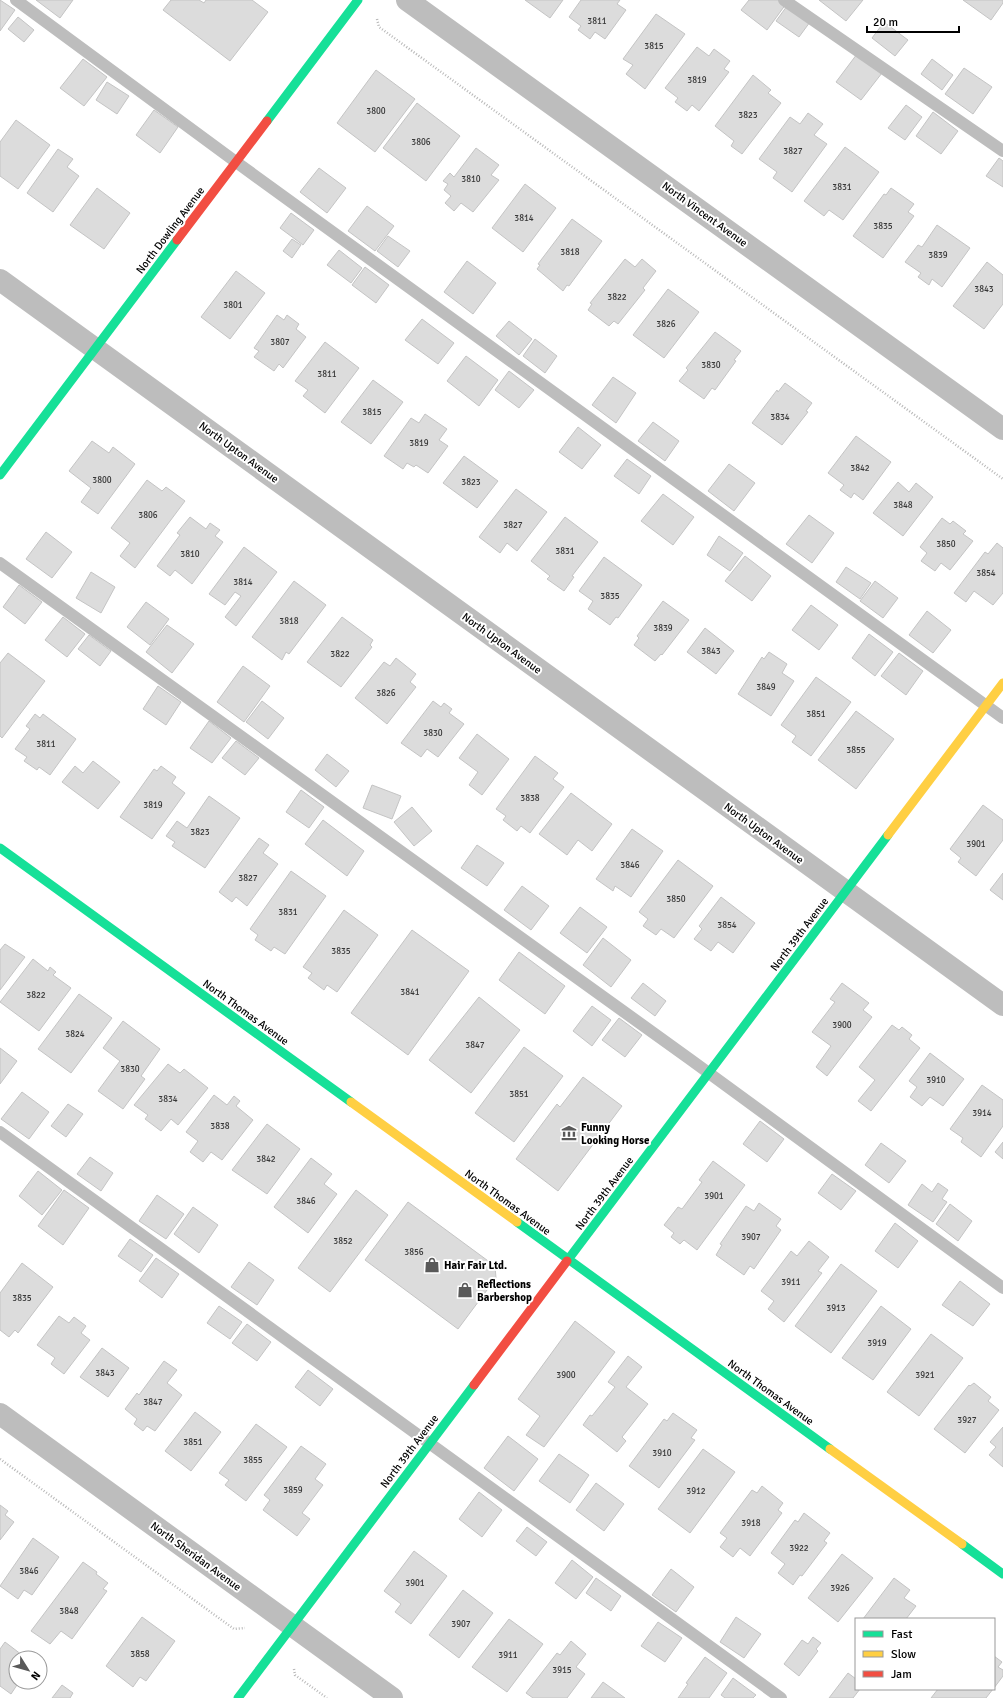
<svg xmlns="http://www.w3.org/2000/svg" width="1003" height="1698" font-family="Signika,sans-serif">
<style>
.building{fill:#dcdcdc;stroke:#c4c4c4}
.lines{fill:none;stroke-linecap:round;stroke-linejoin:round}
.path{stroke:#b8b8b8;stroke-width:2.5;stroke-dasharray:1 2;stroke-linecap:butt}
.lane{stroke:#bdbdbd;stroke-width:12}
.street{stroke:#bdbdbd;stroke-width:22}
.fast{stroke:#16e098;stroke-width:9}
.slow{stroke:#ffcf43;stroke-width:9}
.jam{stroke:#f24e42;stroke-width:9}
.labels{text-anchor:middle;stroke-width:4;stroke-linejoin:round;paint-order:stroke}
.number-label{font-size:9px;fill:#373737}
.street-label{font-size:11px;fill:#000;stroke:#fff}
.poi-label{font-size:11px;font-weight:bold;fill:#000;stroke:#fff;text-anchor:start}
</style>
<rect width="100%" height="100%" fill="#fff"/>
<path class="building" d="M0 0 15 10 0 31Z
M36 0H73L60 18Z
M171 0H199L204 3 206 0H252L268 12 230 61 163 10Z
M525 0H563L550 18Z
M581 0H620L617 4 626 10 605 39 595 32 590 39 578 30 581 26 569 17Z
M749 0H781L786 4 767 30 741 10Z
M819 0H863L846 21Z
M963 0H1003V3L991 20Z
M787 6 810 22 799 37 776 21Z
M656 14 685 34 645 89 626 74 633 65 623 59Z
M18 17 34 30 24 42 8 29Z
M884 22 908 40 895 56 872 38Z
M697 47 709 56 714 49 730 61 724 69 729 72 699 111 692 105 687 111 675 102 678 98 665 88Z
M857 54 882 73 861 100 836 82Z
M83 59 107 77 84 106 60 88Z
M932 59 953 75 942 90 921 74Z
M964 68 992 87 973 114 945 94Z
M376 70 415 99 375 152 337 123Z
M753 75 771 90 768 93 781 103 742 154 731 146 734 141 715 126Z
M107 82 129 96 117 114 96 100Z
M417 103 460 136 426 181 383 148Z
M906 105 922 117 905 140 888 128Z
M154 110 178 127 160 153 136 135Z
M933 112 958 131 941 154 916 136Z
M808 113 823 124 814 135 827 144 792 192 773 178 777 172 759 159 790 117 800 124Z
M16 120 50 145 18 189 0 176V142Z
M845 147 879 172 843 220 829 210 824 216 804 201Z
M476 148 499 165 491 175 499 180 473 212 461 203 454 211 445 203 451 196 444 190 448 184 443 181 450 173 454 177Z
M58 149 73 159 67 167 79 176 53 212 27 193Z
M999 158 1003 161V187L986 176Z
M319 168 346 188 327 213 300 192Z
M525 184 556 208 523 252 492 228Z
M97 188 130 213 104 249 70 225Z
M891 188 914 204 908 212 914 216 883 258 853 236 884 194 886 195Z
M367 206 394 226 375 251 348 231Z
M291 213 314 230 303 245 280 228Z
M572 219 602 241 569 286 567 285 563 291 537 269 540 265 538 264Z
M937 225 970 248 942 287 932 279 929 285 918 277 921 273 905 262 918 245 922 247Z
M388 236 410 251 398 267 377 251Z
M292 239 301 245 292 258 283 251Z
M339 250 362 268 351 283 327 265Z
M625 259 635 267 642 259 656 271 643 288 645 290 618 324 614 321 609 326 588 310 592 304 590 303Z
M467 261 496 283 473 314 444 292Z
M987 262 1003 275V304L984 329 953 306Z
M365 267 389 285 376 303 352 285Z
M236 271 265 293 230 339 201 317Z
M668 289 699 312 664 358 633 335Z
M277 315 284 320 287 315 299 324 296 329 306 337 283 368 279 364 274 371 254 357 259 351 254 348Z
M422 319 454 343 438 364 405 340Z
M509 321 532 339 519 355 496 336Z
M715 332 741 351 734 360 736 361 715 390 712 388 704 399 679 381 688 370 686 368Z
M535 339 557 356 545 373 523 356Z
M325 342 359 368 325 413 303 396 308 390 295 381Z
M466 356 498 380 479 406 447 381Z
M509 371 534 390 519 408 495 390Z
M613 377 636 393 616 423 592 405Z
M373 380 403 402 371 444 341 422Z
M785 383 812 403 806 411 808 412 782 445 752 423 777 390 778 392Z
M425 414 447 429 439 440 448 446 428 473 416 465 414 467 407 463 403 469 384 456 411 418 419 423Z
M653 422 679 441 665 461 638 441Z
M578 427 601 445 582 469 559 452Z
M856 436 891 462 863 500 854 493 851 498 840 490 844 485 828 473Z
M92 441 109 453 113 447 135 464 98 514 81 502 91 488 69 471Z
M464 456 498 481 477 508 443 483Z
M627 459 651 476 639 494 614 476Z
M729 464 755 483 734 511 708 491Z
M147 480 162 491 166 487 185 501 135 568 120 556 130 543 111 528Z
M898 482 909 492 916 483 933 497 903 536 873 513Z
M516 489 547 512 517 551 507 543 500 553 479 537Z
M663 494 694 517 673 545 641 521Z
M809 515 834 533 812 563 786 544Z
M190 517 206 529 210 523 220 530 215 536 223 542 192 584 175 570 170 576 157 566 180 535 177 533Z
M565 517 598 542 572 576 574 577 564 591 547 579 550 576 531 561Z
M942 518 950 524 953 521 966 531 963 534 973 541 950 570 941 563 935 571 921 561 927 553 920 547Z
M46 532 72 552 52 578 26 559Z
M719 536 743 553 730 571 707 555Z
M997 543 1003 548V593L993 605 974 591 966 602 954 593 985 552 988 554Z
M244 547 277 572 236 626 225 617 241 596 235 592 225 605 209 594Z
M745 556 771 576 752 601 725 581Z
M604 557 642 585 618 618 616 617 610 625 588 609 593 601 579 591Z
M846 567 871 583 860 599 836 582Z
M91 572 115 587 101 613 76 598Z
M294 581 326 605 289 654 286 652 282 660 252 637Z
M875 581 898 598 883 618 860 601Z
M19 585 42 602 25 624 3 607Z
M663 601 689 620 662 655 661 654 655 661 634 645 639 638 637 636Z
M146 602 169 619 150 645 127 627Z
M811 605 838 625 819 650 792 630Z
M927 611 951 630 933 653 909 635Z
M63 617 85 634 67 657 45 640Z
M342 617 373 640 370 645 372 647 341 687 307 662Z
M167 625 194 644 172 673 146 652Z
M705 628 734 651 716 674 687 652Z
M869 634 893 652 875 676 852 658Z
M89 635 111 651 100 666 78 649Z
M769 652 787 664 782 673 794 681 771 716 738 694 762 657 764 659Z
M8 653 45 681 2 738 0 736V663Z
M899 653 923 671 906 695 881 676Z
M396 658 416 674 410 682 416 687 387 724 355 698 384 662 390 666Z
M243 666 270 686 244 722 217 702Z
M816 677 851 702 811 756 792 742 796 736 781 725Z
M158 686 181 702 166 725 143 709Z
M262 701 284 718 268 739 246 722Z
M433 701 441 707 444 703 452 709 449 713 464 724 438 757 427 749 421 757 401 743Z
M856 711 894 739 856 789 818 760Z
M35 714 40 718 43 714 76 739 50 775 39 767 37 770 24 761 27 757 15 749 30 729 26 726Z
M209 721 231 738 212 763 190 748Z
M477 734 509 759 482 795 469 785 478 772 459 758Z
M236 741 259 758 245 775 222 758Z
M327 754 349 771 336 787 315 770Z
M535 756 558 773 553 779 564 787 530 833 521 826 517 831 503 820 506 816 496 809Z
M93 761 120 782 98 809 62 782 75 766 83 773Z
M161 766 176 777 172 783 185 793 152 839 120 817 154 769 157 771Z
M372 785 401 796 392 819 363 808Z
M301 790 324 807 309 828 286 812Z
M571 793 612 824 592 851 578 840 567 855 539 834Z
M209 796 240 818 205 868 172 846 175 842 166 836 177 821 187 828Z
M983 805 1003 820V840L976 876 958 862 961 858 950 849Z
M412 807 432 831 414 846 394 822Z
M323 820 364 851 347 876 305 844Z
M632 829 663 851 631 897 615 886 613 891 596 879Z
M259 838 269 845 263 853 278 864 247 906 236 897 232 902 219 892Z
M477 845 504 863 487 886 461 868Z
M678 860 713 886 674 938 661 929 656 935 643 926 648 919 639 912Z
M291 871 326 896 285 954 274 947 271 951 255 940 258 935 250 929Z
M1003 873V900L990 890Z
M522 886 549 906 531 930 504 910Z
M721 897 755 923 733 953 718 942 711 951 694 939 702 929 699 926Z
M580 907 607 927 587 953 560 933Z
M344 910 378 935 337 992 327 985 324 990 308 978 312 973 303 967Z
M412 930 469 971 408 1055 351 1013Z
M603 938 631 960 611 987 583 965Z
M5 944 25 957 0 990V950Z
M519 952 565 986 545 1014 499 980Z
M33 959 48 971 50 967 56 972 53 975 71 988 39 1031 0 1002Z
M643 983 666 1001 655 1016 631 998Z
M842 983 869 1003 863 1010 872 1017 827 1076 816 1067 831 1046 812 1032 835 1002 830 999Z
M79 994 112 1018 71 1073 38 1049Z
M479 997 520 1030 471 1093 429 1060Z
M592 1006 611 1020 592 1046 573 1031Z
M619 1018 642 1035 625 1057 602 1040Z
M123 1021 160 1049 141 1076 145 1079 123 1109 98 1091 120 1061 103 1048Z
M892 1025 899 1030 902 1027 912 1035 909 1039 920 1048 871 1111 858 1101 875 1080 859 1067Z
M524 1047 563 1076 514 1142 475 1113Z
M0 1048 17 1061 0 1084Z
M930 1053 964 1079 943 1106 930 1097 922 1106 910 1097 917 1087 909 1081Z
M168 1064 180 1073 184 1069 208 1088 178 1125 171 1119 161 1131 145 1119 148 1115 134 1105Z
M583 1077 622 1106 558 1191 516 1159 557 1104 560 1107Z
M982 1085 1003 1100V1126L981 1157 961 1142 963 1138 950 1129Z
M22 1092 49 1112 29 1139 1 1119Z
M214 1095 227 1105 234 1096 240 1101 236 1106 253 1120 222 1160 211 1152 203 1162 190 1152 198 1141 186 1132Z
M68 1104 83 1114 66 1137 51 1126Z
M760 1121 784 1139 767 1162 743 1144Z
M267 1124 300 1149 267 1194 232 1170Z
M1003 1142V1159L995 1152Z
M881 1143 906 1161 889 1183 865 1165Z
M90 1157 113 1173 101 1191 77 1174Z
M311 1158 332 1174 324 1184 337 1194 308 1233 274 1207Z
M713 1161 745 1185 697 1250 684 1240 680 1244 671 1237 674 1233 664 1225 678 1207 682 1209 702 1182 699 1180Z
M38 1171 62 1190 42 1215 19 1196Z
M832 1174 856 1191 841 1210 818 1193Z
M938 1183 948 1190 942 1199 947 1202 933 1222 908 1205 922 1184 932 1192Z
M64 1190 89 1208 63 1245 38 1226Z
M356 1190 388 1215 330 1292 298 1268Z
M157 1195 184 1214 166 1239 139 1221Z
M408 1202 495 1266 496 1278 458 1329 365 1260Z
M759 1203 781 1219 776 1226 781 1230 754 1269 750 1266 744 1275 716 1255 722 1245 720 1244 746 1206 754 1211Z
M950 1204 972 1221 958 1241 936 1224Z
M193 1207 218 1225 199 1253 174 1234Z
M895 1223 918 1241 898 1268 875 1251Z
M130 1239 153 1255 141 1272 118 1256Z
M809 1241 829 1257 818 1271 822 1273 784 1322 768 1309 774 1301 761 1291 791 1251 797 1256Z
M156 1258 179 1274 162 1298 139 1281Z
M249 1262 274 1280 257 1305 231 1287Z
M22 1263 53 1287 18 1333 15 1330 9 1337 0 1330V1293Z
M841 1264 877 1291 831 1353 795 1326Z
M960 1281 990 1304 973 1326 942 1305Z
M219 1306 242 1322 230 1339 207 1323Z
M881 1306 911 1329 873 1380 842 1358Z
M59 1316 69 1323 74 1317 86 1326 81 1333 90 1340 64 1374 51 1364 55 1358 37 1345Z
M575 1321 615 1352 544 1447 526 1435 540 1416 518 1399Z
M247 1324 271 1342 257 1361 232 1343Z
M931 1334 963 1358 919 1416 887 1392Z
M102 1348 129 1368 108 1397 80 1377Z
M628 1356 642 1367 626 1387 648 1404 622 1437 626 1441 617 1452 583 1425 590 1415 592 1416 615 1387 608 1382Z
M164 1361 177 1370 167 1383 182 1395 155 1431 147 1426 143 1431 134 1424 137 1419 125 1409 137 1393 139 1395Z
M308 1370 333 1389 320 1406 295 1387Z
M974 1383 991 1397 988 1401 999 1410 965 1453 934 1429 969 1385 970 1386Z
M195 1412 221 1432 191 1471 165 1451Z
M673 1413 697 1430 691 1438 695 1440 659 1488 629 1466 664 1419 667 1421Z
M256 1424 287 1447 246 1501 225 1485 229 1480 219 1473Z
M1003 1427V1467L989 1455 996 1447 990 1442Z
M508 1436 538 1459 514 1491 484 1468Z
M301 1446 326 1464 315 1479 323 1485 302 1513 310 1519 297 1536 263 1510 270 1500 264 1495Z
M703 1449 735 1472 690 1533 658 1509Z
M559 1454 589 1475 570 1503 539 1481Z
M596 1483 624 1504 604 1531 576 1510Z
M762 1486 783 1503 778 1510 782 1513 750 1556 740 1548 733 1557 720 1547 727 1538 720 1533 752 1490 757 1493Z
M479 1492 502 1510 482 1537 459 1519Z
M0 1505 8 1511 5 1515 14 1522 0 1540Z
M804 1513 830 1533 824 1541 827 1543 802 1576 800 1575 793 1585 778 1573 785 1564 771 1553 795 1520 798 1522Z
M527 1527 547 1542 536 1556 516 1541Z
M33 1538 59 1557 32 1595 24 1590 18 1599 0 1586Z
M414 1551 447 1576 411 1624 395 1612 401 1604 384 1591Z
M842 1554 873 1578 838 1622 808 1598Z
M572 1560 593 1577 576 1599 555 1583Z
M83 1562 97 1572 96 1574 108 1583 103 1589 107 1591 72 1639 61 1631 50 1644 31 1631Z
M671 1569 694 1587 676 1612 652 1595Z
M596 1578 621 1596 611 1611 586 1593Z
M894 1578 910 1590 904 1598 916 1606 906 1619H863Z
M463 1590 493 1613 459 1658 429 1635Z
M142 1617 175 1641 146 1681 140 1677 133 1687 106 1666Z
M736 1617 761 1634 744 1658 720 1642Z
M509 1619 543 1644 507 1692 472 1667Z
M658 1622 682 1638 665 1662 641 1646Z
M813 1637 821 1643 816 1649 818 1651 799 1676 784 1664 802 1640 808 1644Z
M571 1641 586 1654 576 1667 585 1674 567 1698H533L526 1693 557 1653 560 1655Z
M5 1642 26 1658H16V1682H19L11 1694 0 1686V1649Z
M994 1656 1002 1662 998 1667 1003 1670V1676L994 1688Z
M705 1657 727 1673 709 1698H678L688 1684 686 1683Z
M848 1673 856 1679V1689H860L853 1698H829Z
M733 1678 756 1695 753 1698H725L721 1695Z
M603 1682 625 1698H591Z
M62 1685 73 1693 70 1698H52Z
M938 1689H993L986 1698H931Z"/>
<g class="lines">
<path class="path" d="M377 19 379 27 1003 479
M0 1459 234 1629 245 1628
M294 1669 295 1675 327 1698"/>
<path class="lane" d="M16 0 236 162 1003 718
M784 0 1003 151
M0 563 691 1060 1003 1288
M0 1132 781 1698"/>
<path class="street" d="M407 0 1003 429
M0 280 1003 1005
M0 1414 392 1698"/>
<path class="fast" d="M267 121 358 0
M0 475 177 240
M0 848 351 1102
M517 1222 830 1449
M567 1261 888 835
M962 1544 1003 1574
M238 1698 474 1385"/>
<path class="slow" d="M888 835 1003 683
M351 1102 517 1222
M830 1449 962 1544"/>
<path class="jam" d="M177 240 267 121
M474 1385 567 1261"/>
</g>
<defs>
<symbol id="museum-bare" viewBox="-9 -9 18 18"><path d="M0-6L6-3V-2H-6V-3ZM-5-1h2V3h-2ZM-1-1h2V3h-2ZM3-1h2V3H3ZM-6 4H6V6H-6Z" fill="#595959" stroke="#fff" stroke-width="2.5" paint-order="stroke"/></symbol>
<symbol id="shop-bare" viewBox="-9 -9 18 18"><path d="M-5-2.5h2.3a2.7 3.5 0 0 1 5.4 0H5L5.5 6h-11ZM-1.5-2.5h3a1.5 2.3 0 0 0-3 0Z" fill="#595959" stroke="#fff" stroke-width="2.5" paint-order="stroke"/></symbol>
</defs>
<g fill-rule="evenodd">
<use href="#museum-bare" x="558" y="1122" width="22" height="22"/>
<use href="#shop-bare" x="421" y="1254" width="22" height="22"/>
<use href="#shop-bare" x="454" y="1279" width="22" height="22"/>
</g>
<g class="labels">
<g class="number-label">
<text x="597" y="24">3811</text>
<text x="654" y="49">3815</text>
<text x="697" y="83">3819</text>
<text x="376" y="114">3800</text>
<text x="748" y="118">3823</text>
<text x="421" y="145">3806</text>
<text x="793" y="154">3827</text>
<text x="471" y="182">3810</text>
<text x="842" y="190">3831</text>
<text x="524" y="221">3814</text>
<text x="883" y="229">3835</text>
<text x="570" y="255">3818</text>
<text x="938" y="258">3839</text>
<text x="984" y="292">3843</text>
<text x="617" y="300">3822</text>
<text x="233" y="308">3801</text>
<text x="666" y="327">3826</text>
<text x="280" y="345">3807</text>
<text x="711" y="368">3830</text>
<text x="327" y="377">3811</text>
<text x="372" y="415">3815</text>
<text x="780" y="420">3834</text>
<text x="419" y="446">3819</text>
<text x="860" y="471">3842</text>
<text x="102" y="483">3800</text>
<text x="471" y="485">3823</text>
<text x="903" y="508">3848</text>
<text x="148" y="518">3806</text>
<text x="513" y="528">3827</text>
<text x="946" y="547">3850</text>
<text x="565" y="554">3831</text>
<text x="190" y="557">3810</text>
<text x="986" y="576">3854</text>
<text x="243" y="585">3814</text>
<text x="610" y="599">3835</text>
<text x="289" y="624">3818</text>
<text x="663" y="631">3839</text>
<text x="711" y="654">3843</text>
<text x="340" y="657">3822</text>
<text x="766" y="690">3849</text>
<text x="386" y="696">3826</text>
<text x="816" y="717">3851</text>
<text x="433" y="736">3830</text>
<text x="46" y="747">3811</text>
<text x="856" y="753">3855</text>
<text x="530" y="801">3838</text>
<text x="153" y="808">3819</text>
<text x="200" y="835">3823</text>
<text x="976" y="847">3901</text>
<text x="630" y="868">3846</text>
<text x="248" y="881">3827</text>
<text x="676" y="902">3850</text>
<text x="288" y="915">3831</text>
<text x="727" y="928">3854</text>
<text x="341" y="954">3835</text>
<text x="410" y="995">3841</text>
<text x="36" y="998">3822</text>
<text x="842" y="1028">3900</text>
<text x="75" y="1037">3824</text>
<text x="475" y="1048">3847</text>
<text x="130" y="1072">3830</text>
<text x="936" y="1083">3910</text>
<text x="519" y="1097">3851</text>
<text x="168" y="1102">3834</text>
<text x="982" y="1116">3914</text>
<text x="220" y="1129">3838</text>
<text x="266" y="1162">3842</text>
<text x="714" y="1199">3901</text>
<text x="306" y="1204">3846</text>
<text x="751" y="1240">3907</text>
<text x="343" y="1244">3852</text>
<text x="414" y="1255">3856</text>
<text x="791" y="1285">3911</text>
<text x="22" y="1301">3835</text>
<text x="836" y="1311">3913</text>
<text x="877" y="1346">3919</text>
<text x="105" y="1376">3843</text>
<text x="566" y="1378">3900</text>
<text x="925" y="1378">3921</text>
<text x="153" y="1405">3847</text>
<text x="967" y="1423">3927</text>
<text x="193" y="1445">3851</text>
<text x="662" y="1456">3910</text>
<text x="253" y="1463">3855</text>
<text x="293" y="1493">3859</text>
<text x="696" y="1494">3912</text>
<text x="751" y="1526">3918</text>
<text x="799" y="1551">3922</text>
<text x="29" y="1574">3846</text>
<text x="415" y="1586">3901</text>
<text x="840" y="1591">3926</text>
<text x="69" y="1614">3848</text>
<text x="461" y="1627">3907</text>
<text x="140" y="1657">3858</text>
<text x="508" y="1658">3911</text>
<text x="562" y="1673">3915</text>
</g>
<g class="street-label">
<text transform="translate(705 214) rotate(36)" y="4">North Vincent Avenue</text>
<text transform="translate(170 230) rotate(-53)" y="4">North Dowling Avenue</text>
<text transform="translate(239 452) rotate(36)" y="4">North Upton Avenue</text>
<text transform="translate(502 643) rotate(36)" y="4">North Upton Avenue</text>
<text transform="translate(764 833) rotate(36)" y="4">North Upton Avenue</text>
<text transform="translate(799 934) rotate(-53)" y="4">North 39th Avenue</text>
<text transform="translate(246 1012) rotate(36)" y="4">North Thomas Avenue</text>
<text transform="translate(604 1193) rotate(-53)" y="4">North 39th Avenue</text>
<text transform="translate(508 1202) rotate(36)" y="4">North Thomas Avenue</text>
<text transform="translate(771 1392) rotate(36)" y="4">North Thomas Avenue</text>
<text transform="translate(409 1451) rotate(-53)" y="4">North 39th Avenue</text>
<text transform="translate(196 1556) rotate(36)" y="4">North Sheridan Avenue</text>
</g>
<g class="poi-label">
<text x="581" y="1131">Funny<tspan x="581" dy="13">Looking Horse</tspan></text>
<text x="444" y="1269">Hair Fair Ltd.</text>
<text x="477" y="1288">Reflections<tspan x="477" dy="13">Barbershop</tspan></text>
</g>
</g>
<rect x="855" y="1618" width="140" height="72" fill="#ffffff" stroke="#999999"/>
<rect x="863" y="1631" width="20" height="6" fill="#16e098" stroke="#999999"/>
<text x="891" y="1638" font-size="12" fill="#000000">Fast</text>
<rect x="863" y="1651" width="20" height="6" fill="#ffcf43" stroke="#999999"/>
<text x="891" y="1658" font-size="12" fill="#000000">Slow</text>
<rect x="863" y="1671" width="20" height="6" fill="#f24e42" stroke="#999999"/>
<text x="891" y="1678" font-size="12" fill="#000000">Jam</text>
<g transform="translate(28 1670) rotate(127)"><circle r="19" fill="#ffffff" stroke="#999999"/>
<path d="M0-3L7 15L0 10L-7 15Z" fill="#595959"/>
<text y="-6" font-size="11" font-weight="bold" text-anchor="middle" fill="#000000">N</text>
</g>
<path d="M867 26v6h92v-6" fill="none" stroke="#000000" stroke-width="2"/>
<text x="873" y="26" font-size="12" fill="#000000" stroke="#ffffff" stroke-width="3" paint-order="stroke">20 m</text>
</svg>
